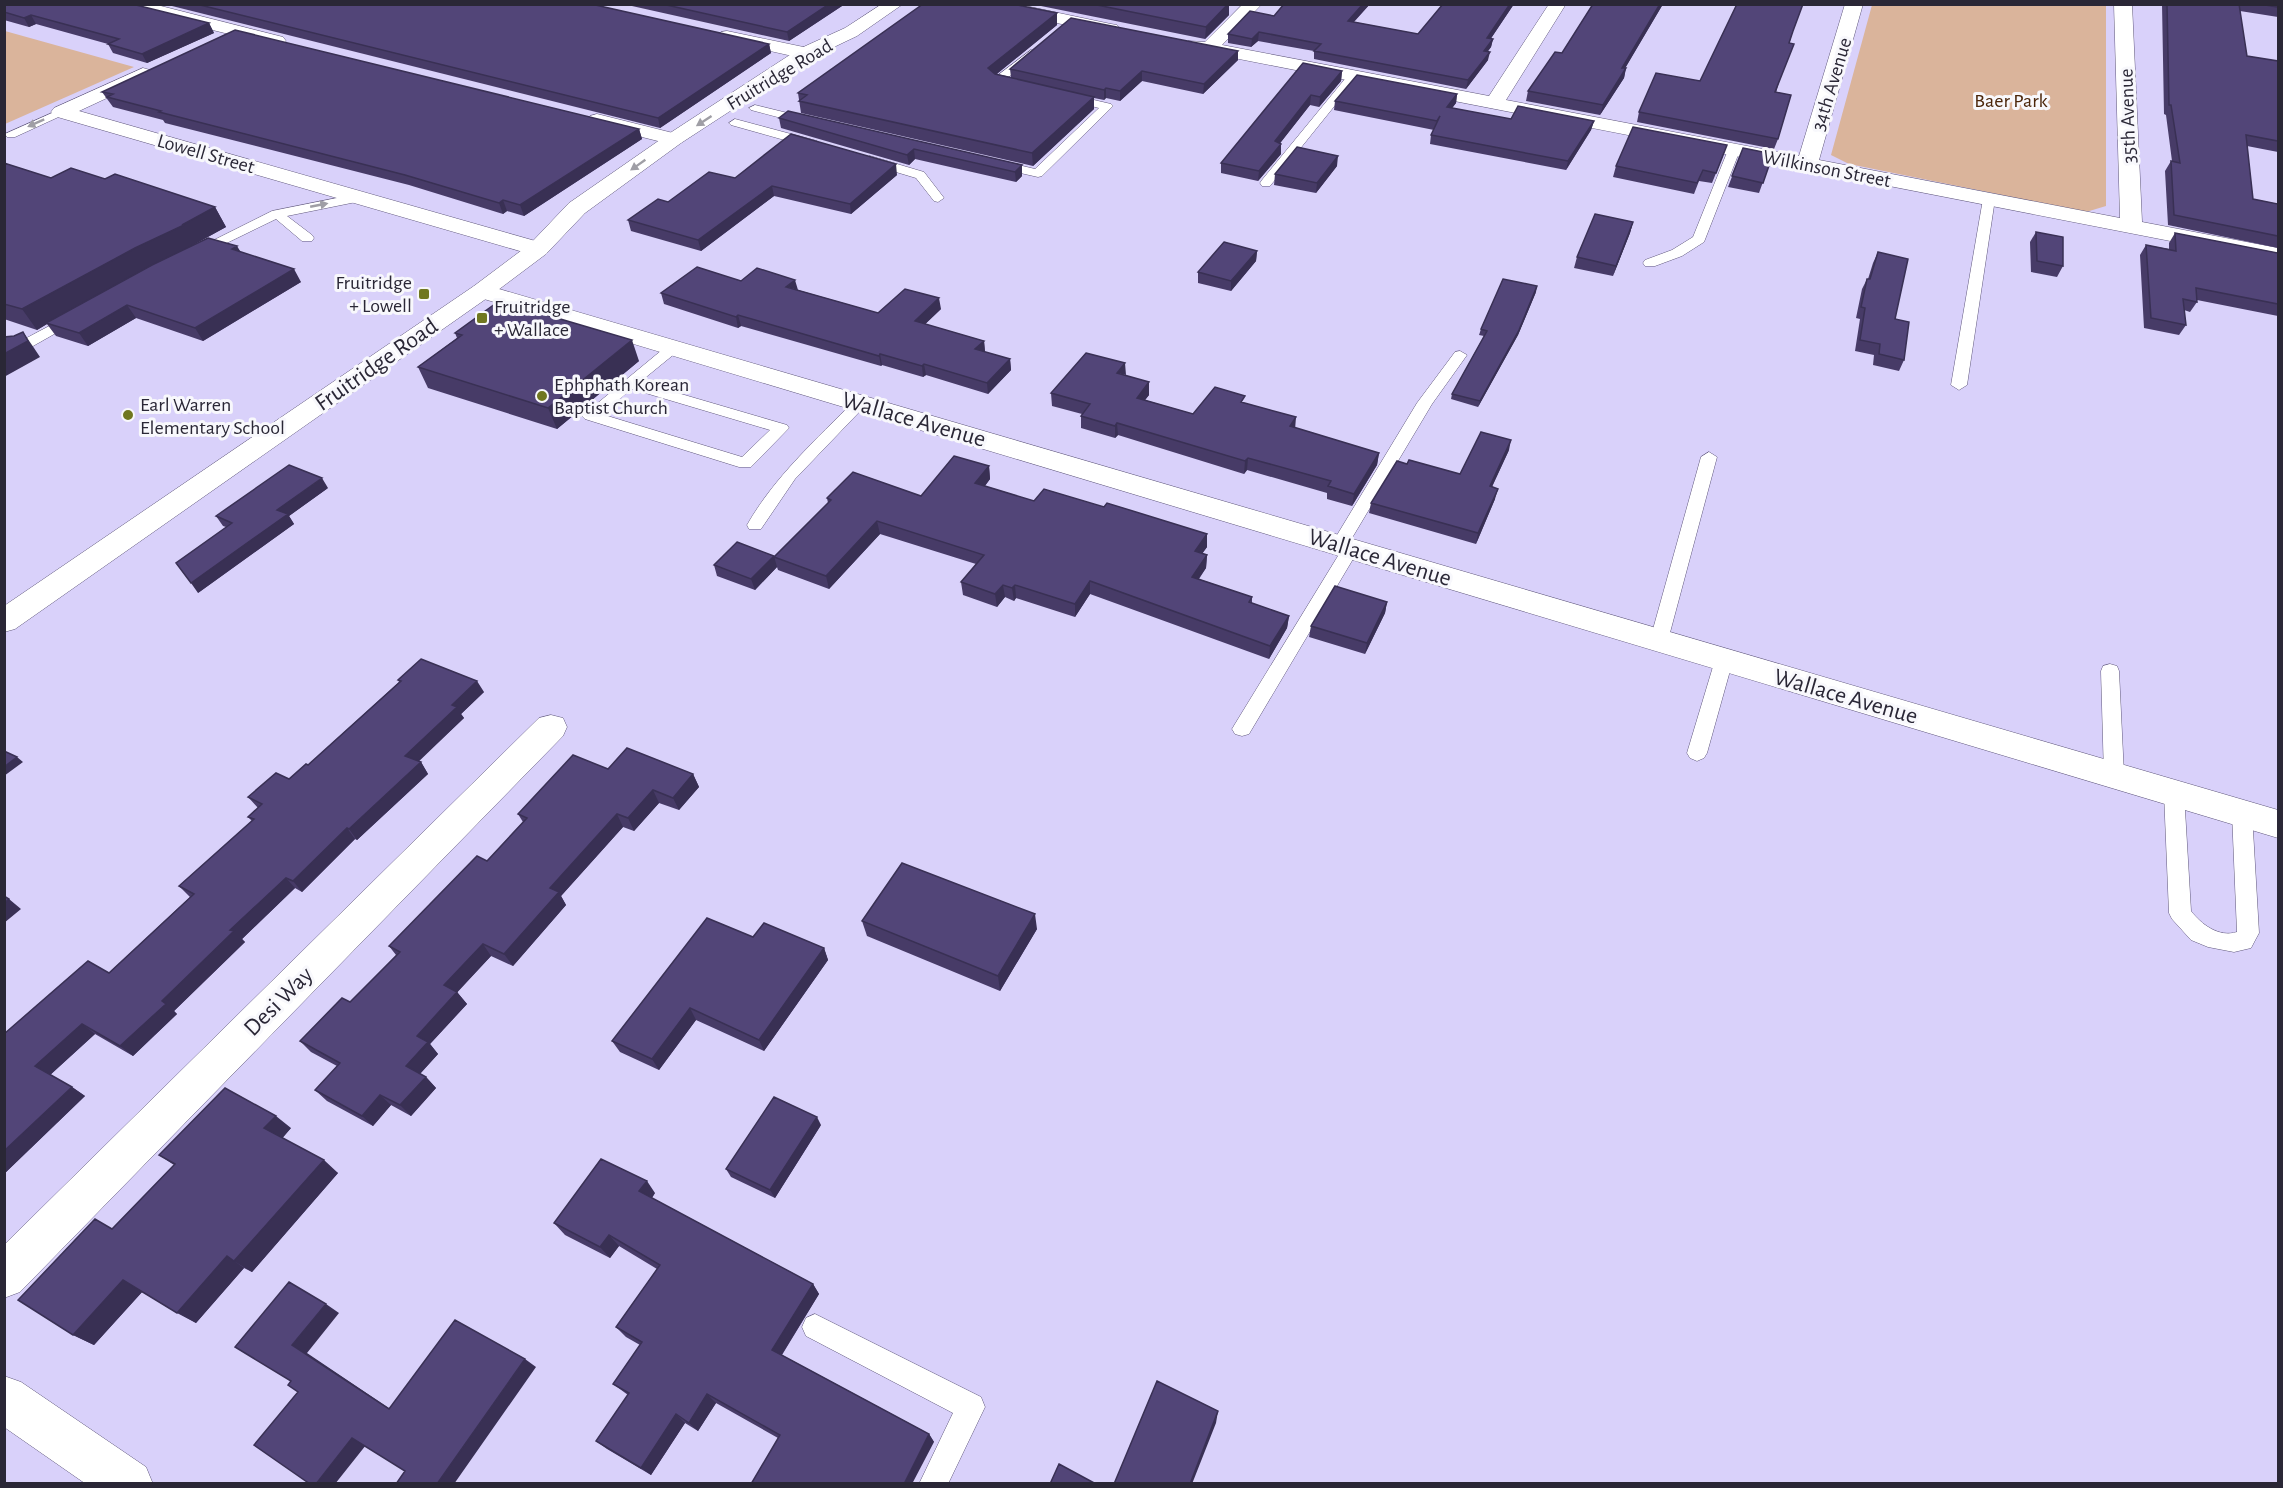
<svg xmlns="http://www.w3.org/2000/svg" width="2283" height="1488" font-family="'Alegreya Sans',sans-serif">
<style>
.green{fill:#dab49b}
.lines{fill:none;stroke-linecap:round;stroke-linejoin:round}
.service-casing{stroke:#60587c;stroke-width:1}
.minor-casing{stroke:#60587c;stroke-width:1}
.secondary-casing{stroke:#60587c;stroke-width:1}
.service{fill:#fff;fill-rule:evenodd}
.minor{fill:#fff;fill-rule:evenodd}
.secondary{fill:#fff;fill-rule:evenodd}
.wall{fill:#473b67}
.shaded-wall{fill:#393054}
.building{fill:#524578;stroke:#393054;stroke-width:1.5}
.oneway{fill:#9f9ea5}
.poi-dot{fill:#707720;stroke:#f8f8fc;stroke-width:2}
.labels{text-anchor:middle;stroke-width:6;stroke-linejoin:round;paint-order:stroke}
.far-street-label{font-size:20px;fill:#2a2736;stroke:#f8f8fc}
.far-park-label{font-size:20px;fill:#4b260a;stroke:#f8f8fc}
.far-poi-label{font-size:20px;fill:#2a2736;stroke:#f8f8fc;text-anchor:start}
.street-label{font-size:24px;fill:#2a2736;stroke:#f8f8fc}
</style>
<rect width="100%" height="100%" fill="#d9d1fa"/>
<path class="green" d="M1872 5H2106V206L2086 212 1849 164 1831 155Z
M5 31 134 67 5 124Z"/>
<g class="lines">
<defs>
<path id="service" d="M1031 50 1035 51V55L1005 80 1017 83V87L993 83V79Z
M1353 73 1359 76 1357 78 1270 186H1262L1260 183 1262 180 1349 74Z
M1068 94 1111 104 1113 106 1042 176 1038 177 994 167V161L998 160 1035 169 1099 108 1064 99V95Z
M755 105 812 119 814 121 808 125 751 110 749 108Z
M61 109 67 112 65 114 15 137H7L5 134Z
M735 119 817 141 819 144 813 148 731 125 729 123Z
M1734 146 1740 150 1704 242 1682 256 1655 266H1645L1643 263 1645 260 1672 250 1693 237 1728 150Z
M870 156 924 172 944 198 938 202 934 201 916 178 866 163 864 160Z
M362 193 368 197 366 200 287 216 312 235 314 238 312 241H302L276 219 200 256H190L188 253 272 211Z
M1989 195 1995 199 1967 385 1959 390 1951 385 1983 199Z
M74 313 79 314 81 317 79 320 26 350 4 353V345L17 343Z
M673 344 678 345 680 348 678 351 640 382 787 425 789 428 751 467H739L585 419 582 416 668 345ZM632 389 770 430 742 457 601 414Z
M1460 351 1467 355 1432 404 1349 543 1356 545 1359 549 1249 734 1242 736 1235 734 1232 729 1235 724 1341 551 1334 549 1331 545 1417 403 1455 352Z
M860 398 868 403 865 406 795 479 761 529H749L747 525C775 476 816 440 855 400Z
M1709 452 1717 457 1668 640 1665 645 1659 647 1653 645 1650 640 1701 457Z
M1724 653 1731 655 1733 660 1707 753 1704 758 1697 761 1690 758 1687 753 1715 660 1717 655Z
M2110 664 2117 666 2119 671 2124 775 2121 780 2114 783 2107 780 2104 775 2101 671 2103 666Z
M2174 785 2181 787 2184 793 2191 911C2201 924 2219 938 2237 932L2232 813 2235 807 2242 805 2249 807 2252 813 2259 933 2251 948 2234 952 2208 947 2191 940 2172 919 2169 913 2164 793 2167 787Z
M815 1314 981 1397 985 1407 948 1484H919L953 1413 806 1336 802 1327 806 1318Z"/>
<path id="minor" d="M122 4H153L283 37 286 41 283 45 277 46 124 8Z
M979 4H1016L1111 24 1117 25 1120 29 1117 33 1111 34 987 9Z
M1243 4H1262L1222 45 1489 96 1549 4H1566L1506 100 1799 156 1845 4H1863L1819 160 2120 218 2114 4H2132L2142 222 2278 248V262L1188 49 1185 45 1188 41 1205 42Z
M727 31 813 49 815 53 813 57 806 59 721 40 718 36 721 32Z
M143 68 150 70 152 74 150 78 79 111 546 244 549 249 546 254 538 256 530 254 54 116 51 112 54 108Z
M597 114 681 135 684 139 681 143 674 145 590 124 587 120 590 116Z
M482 284 2278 810V838L474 296 470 291 474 286Z
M551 715 563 718 567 727 563 736 20 1292 4 1298V1245L539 718Z
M4 1376 21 1382 146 1467 153 1484H86L4 1427Z"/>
<path id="secondary" d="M882 4H903L857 36 813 57 681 143 585 213 546 254 490 296 15 629 4 632V606L474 286 530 244 569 203 667 135 799 49 845 28Z"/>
</defs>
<use href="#service" class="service-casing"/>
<use href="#minor" class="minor-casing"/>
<use href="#secondary" class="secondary-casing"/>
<use href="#service" class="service"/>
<use href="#minor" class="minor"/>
<use href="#secondary" class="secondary"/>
</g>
<path class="wall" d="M4 4 209 23 214 33 147 63 113 53 108 44 36 24 29 27 4 20Z
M164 4H591L769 44 771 53 660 128Z
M623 4H845L789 41Z
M1031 4H1229V15L1205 39Z
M1284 4H1370L1354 22 1418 34 1443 4H1514L1491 38 1493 39 1491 47 1488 51V60L1466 89 1314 59V51L1258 41 1251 47 1228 43V34L1274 16Z
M1593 4H1663L1625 68H1626L1624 78 1600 115 1526 101 1528 91 1562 53Z
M2162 4H2278V17L2240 11 2247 56 2278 61V152L2247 146 2253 199 2278 204V248L2168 225 2165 171 2171 161H2172L2166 115 2164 114Z
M1057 13V25L997 74 1011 77 1010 69 1238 60 1203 94 1142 81 1120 101 1106 98 1104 100 1094 98V109L1033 166 801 113 798 93Z
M1792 34 1776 93 1778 139 1774 149 1637 122 1639 112Z
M1342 71 1341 81 1319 107 1310 105 1280 143 1281 154 1258 181 1221 173V163Z
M102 92 639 129 642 139 524 216 507 211 503 214 409 185 165 123 163 120 113 107Z
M1457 94 1456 103 1452 108 1511 119 1594 121 1591 130 1566 170 1430 144 1431 135 1434 130 1334 110 1335 101Z
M779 118 1022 165V176L1016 182 915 159 909 165 781 128Z
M1743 148 1773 154 1759 193 1728 187Z
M1723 156 1712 183 1699 181 1694 194 1613 177 1616 166Z
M4 163 51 178 105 179 215 207 226 227 195 244 240 252 301 282 203 341 136 318 88 346 56 336 47 324 37 330 4 319Z
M1337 166 1316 193 1274 185 1275 174Z
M897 175 851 214 774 196 701 251 631 231 628 220 668 202 735 178Z
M1633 222 1630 233 1613 276 1574 268 1577 257Z
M2036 232 2063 266 2057 277 2031 272 2030 242Z
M2175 233 2278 253V316L2197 300V302L2190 312 2184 310 2186 325 2179 335 2144 328 2140 255 2146 245 2169 249V243Z
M1257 251 1256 261 1231 291 1198 283V272Z
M1878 252 1904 360 1899 371 1873 365 1874 355 1855 351 1860 319 1856 318 1862 289 1867 279H1868L1873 263Z
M741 281 798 290 878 313 941 309 925 324 984 341 985 352 1010 359 1011 370 988 394 926 375 923 377 882 365 881 366 741 326 738 328 664 304 661 293Z
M1536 292 1518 335 1478 407 1451 399 1452 394 1484 336 1479 335 1481 329Z
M455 333 639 361 557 429 428 388 418 367 457 338Z
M1125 376 1149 395 1145 400 1193 414 1245 403 1295 428 1379 453 1377 465 1352 506 1327 499V493L1247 470 1244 474 1118 435 1115 438 1081 428V416L1082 414 1052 406 1051 393Z
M1509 450 1492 487 1495 499 1476 544 1369 513 1371 503 1460 474Z
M989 466 990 479 985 486 1034 501 1207 547 1202 554 1207 555 1206 568 1199 579 1252 597V603L1289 616 1287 628 1269 659 1090 594 1075 617 1016 598 1014 601 1005 597 997 607 963 595 961 582 976 564 880 534 829 589 778 570 777 567 755 590 717 576 714 565 774 556V557L828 503 827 498 921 496Z
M328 488 289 516 294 524 198 593 226 527 223 526 216 516Z
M1387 602 1385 613 1365 654 1309 637 1311 626Z
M398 680 484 692 461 714 464 718 418 761 421 762 428 774 357 840 355 839 302 892 295 888 242 939 245 942 174 1011 177 1014 133 1056 95 1034 50 1075 72 1087 85 1096 4 1174V1034L109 973 190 897 179 886 252 821 248 817 258 808 248 797 289 779 308 765 399 682Z
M608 769 693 774 699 787 679 810 659 803 634 831 623 827 561 896 566 905 513 966 491 956 457 992 467 1004 430 1044 438 1054 420 1074 426 1077 436 1088 411 1116 391 1105 373 1126 327 1101 315 1090 337 1066 311 1052 300 1041 350 1002 396 955 389 946 487 861 523 822 518 814Z
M862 921 1037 929 1000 991 867 936Z
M753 937 824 948 828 960 764 1051 696 1020 659 1070 620 1052 612 1041Z
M821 1125 775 1198 731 1177 726 1169Z
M291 1128 282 1138 338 1173 252 1272 244 1268 196 1323 142 1292 94 1345 73 1335 112 1229 174 1165 159 1155Z
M655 1193 652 1198 813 1284 819 1294 782 1355 929 1434 934 1442 778 1438 716 1403 698 1431 685 1423 651 1475 607 1449 596 1441 628 1395 613 1384 640 1345 626 1337 616 1327 657 1269 619 1246 610 1258 565 1235 554 1223Z"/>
<path class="shaded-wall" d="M829 4H845L789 41 787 32Z
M1228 4H1229V15L1205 39 1206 27Z
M1363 4H1370L1347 29 1348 21Z
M1510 4H1514L1486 46 1487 38Z
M1660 4H1663L1620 77 1622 68Z
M1057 13V25L989 80 988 68Z
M31 15 36 24 29 27 24 18Z
M209 23 214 33 147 63 142 54Z
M1259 32 1258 41 1251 47 1252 39Z
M1493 39 1491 47 1482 59 1484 51Z
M769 44 771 53 660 128 658 118Z
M1238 51V60L1203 94 1204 84Z
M1490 52 1488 60 1466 89 1468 80Z
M1626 68 1624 78 1600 115 1603 105Z
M1142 71V81L1120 101V91Z
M1342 71 1341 81 1319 107 1320 97Z
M1106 88V98L1104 100V90Z
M1457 94 1456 103 1446 116 1447 107Z
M1311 95 1310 105 1274 151 1275 141Z
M1094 97V109L1033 166 1032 153Z
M1594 121 1591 130 1566 170 1568 161Z
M639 129 642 139 524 216 520 205Z
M1281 144V154L1258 181 1259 171Z
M914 149 915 159 909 165 907 155Z
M1338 156 1337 166 1316 193 1317 183Z
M896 164 897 175 851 214 850 204Z
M1022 165V176L1016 182 1015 172Z
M772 186 774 196 701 251 698 240Z
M503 200 507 211 503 214 499 203Z
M215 207 226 227 195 244 196 245 46 323 47 324 37 330 22 309 135 248Z
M1633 222 1630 233 1613 276 1616 266Z
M237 246 245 259 232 249Z
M1257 251 1256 261 1231 291V281Z
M294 269 301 282 203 341 195 328Z
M795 280 798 290 786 287Z
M1537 286 1536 292 1518 335 1478 407 1480 401Z
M939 298 941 309 917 332 915 321Z
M127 305 136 318 88 346 79 333Z
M738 315 741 326 738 328 736 317Z
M23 332 34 348 40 357 4 377V354Z
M632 340 639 361 557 429 548 408Z
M984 341 985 352 975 349Z
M880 354 882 365 881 366 879 356Z
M1010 359 1011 370 988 394 987 383Z
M1125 363 1126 375 1117 373Z
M924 364 926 375 923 377 922 366Z
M1149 382V395L1137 410V398Z
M1296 417 1295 430 1290 426Z
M1117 423 1118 435 1115 438V426Z
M1511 440 1509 450 1487 497 1490 486Z
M1379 453 1377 465 1352 506 1354 494Z
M1248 458 1247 470 1244 474 1245 461Z
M989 466 990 479 977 496 975 483Z
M322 478 328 488 289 516 294 524 198 593 191 583 277 510Z
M1498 489 1495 499 1476 544 1478 533Z
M877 521 880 534 829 589 826 576Z
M1207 534V547L1194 564 1195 551Z
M1207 555 1206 568 1191 589 1192 577Z
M774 556 777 567 755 590 751 579Z
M1090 581V594L1075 617V604Z
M1003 585 1005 597 997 607 995 594Z
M1015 585 1016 598 1014 601 1012 588Z
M1387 602 1385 613 1365 654 1367 643Z
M1289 616 1287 628 1269 659 1270 646Z
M477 681 484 692 461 714 464 718 413 767 405 756 452 705Z
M17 757 23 762 4 776V767Z
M421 762 428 774 357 840 349 829Z
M693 774 699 787 679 810 673 798Z
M653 790 659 803 634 831 628 818Z
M617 814 623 827 561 896 566 905 513 966 504 954 550 888Z
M347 828 355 839 302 892 293 881Z
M286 878 295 888 242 939 245 942 174 1011 177 1014 133 1056 120 1046 162 1001 230 930Z
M9 899 21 909 4 923V903Z
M1035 914 1037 929 1000 991 998 976Z
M483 944 491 956 453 997 444 985Z
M824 948 828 960 764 1051 759 1040Z
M457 992 467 1004 430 1044 438 1054 417 1077 406 1066 417 1036Z
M690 1008 696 1020 659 1070 652 1059Z
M82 1024 95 1034 49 1076 35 1066Z
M426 1077 436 1088 411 1116 400 1105Z
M72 1087 85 1096 4 1174V1151Z
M380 1095 391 1105 373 1126 362 1116Z
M276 1116 291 1128 280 1141 264 1128Z
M817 1117 821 1125 775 1198 770 1190Z
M324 1160 338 1173 252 1272 234 1261Z
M647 1181 655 1193 648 1203 639 1191Z
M609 1235 619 1246 610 1258 600 1247Z
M227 1256 244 1268 196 1323 177 1313Z
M123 1280 143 1291 94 1345 73 1335Z
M813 1284 819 1294 779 1359 772 1350Z
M326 1304 339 1313 307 1353 402 1417 389 1409 292 1345Z
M525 1359 536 1367 454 1484H437Z
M707 1394 716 1403 698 1431 689 1423Z
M1218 1411 1216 1423 1192 1484H1190Z
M676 1414 685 1423 651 1475 641 1468Z
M929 1434 934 1442 912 1484H904Z
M352 1438 366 1445 335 1484H316Z"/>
<path class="building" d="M4 4H132L209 23 142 54 108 44 119 39 31 15 24 18 4 12Z
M196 4H591L769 44 658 118Z
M662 4H829L787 32Z
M923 4H1012L1057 13 988 68 995 74 1094 97 1032 153 799 101 807 95 798 93Z
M1092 4H1228L1206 27Z
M1284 4H1363L1348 21 1418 34 1443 4H1510L1487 38 1493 39 1484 51 1490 52 1468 80 1314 51 1321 44 1259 32 1252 39 1228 34 1250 11 1274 16Z
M1593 4H1660L1622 68H1626L1603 105 1528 91 1555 52 1562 53Z
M1737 4H1803L1793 31 1789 43 1794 44 1775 92 1791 95 1778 139 1639 112 1656 73 1700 81Z
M2167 4H2239L2247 56 2278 61V141L2246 135 2253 199 2278 204V236L2174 215 2171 161 2180 163 2171 105H2169Z
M2259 4H2278V7Z
M1071 18 1238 51 1204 84 1142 71 1120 91 1106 88 1104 90 1010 69Z
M235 30 639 129 520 205 503 200 499 203 405 175 159 112 161 111 107 97 113 94 102 92Z
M1303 63 1342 71 1320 97 1311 95 1275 141 1281 144 1259 171 1221 163Z
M1357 75 1457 94 1447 107 1511 119 1518 106 1594 121 1568 161 1431 135 1440 116 1437 121 1335 101Z
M788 111 1022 165 1015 172 914 149 907 155 779 118Z
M1633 127 1727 145 1716 173 1703 170 1697 183 1616 166Z
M791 134 896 164 850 204 772 186 698 240 628 220 658 199 668 202 709 172 735 178Z
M1297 147 1338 156 1317 183 1275 174Z
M1743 148 1773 154 1763 183 1732 176Z
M4 163 51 178 71 168 105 179 115 174 215 207 182 225H184L135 248 22 309 4 304Z
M1595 214 1633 222 1616 266 1577 257Z
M2036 232 2063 237V266L2037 261Z
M2175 233 2278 253V304L2196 288 2197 302 2183 299 2186 325 2151 318 2146 245 2176 251Z
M208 238 237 246 232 249 294 269 195 328 127 305 79 333 46 323 152 265Z
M1224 242 1257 251 1231 281 1198 272Z
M1878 252 1908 259 1895 319 1909 322 1904 360 1879 354 1880 344 1860 340 1865 308 1861 307 1867 279H1870Z
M697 267 741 281 757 268 795 280 786 287 878 313 905 289 939 298 915 321 984 341 975 349 1010 359 987 383 924 364 922 366 880 354 879 356 738 315 736 317 661 293Z
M1503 279 1537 286 1519 330 1480 401 1452 394 1487 331 1481 329Z
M499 301 632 340 548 408 418 367 462 335 455 333Z
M23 332 28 341 4 354V337L14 336Z
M1086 353 1125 363 1117 373 1149 382 1137 398 1193 414 1215 387 1245 396 1241 402 1296 417 1290 426 1379 453 1354 494 1328 486 1331 481 1248 458 1245 461 1117 423 1115 426 1081 416 1090 404 1051 393Z
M1481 432 1511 440 1490 486 1498 489 1478 533 1371 503 1397 461 1407 464 1409 460 1460 474Z
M954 456 989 466 975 483 1034 501 1044 489 1104 507 1107 503 1207 534 1195 551 1207 555 1192 577 1252 597 1249 602 1289 616 1270 646 1090 581 1075 604 1015 585 1012 588 1003 585 995 594 961 582 984 555 877 521 826 576 774 557 831 500 827 498 853 472 921 496Z
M289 465 322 478 277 510 288 514 191 583 176 563 232 523 216 516Z
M737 542 774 556 751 579 714 565Z
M1335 586 1387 602 1367 643 1311 626Z
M421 659 477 681 452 705 457 707 405 756 421 762 349 829 347 828 293 881 286 878 230 930 234 931 162 1001 166 1004 120 1046 82 1024 35 1066 72 1087 4 1151V1034L88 961 109 973 194 894 179 886 254 819 248 817 262 804 248 797 276 773 289 779 306 764 308 765 401 681 398 680Z
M627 748 693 774 673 798 653 790 628 818 617 814 550 888 559 892 504 954 483 944 444 985 457 992 417 1036 428 1042 406 1066 426 1077 400 1105 380 1095 362 1116 315 1090 340 1063 300 1041 342 998 350 1002 400 952 389 946 477 856 487 861 527 818 518 814 573 755 608 769Z
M4 751 17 757 4 767Z
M902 863 1035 914 998 976 862 921Z
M4 896 9 899 4 903Z
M707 918 753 937 764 923 824 948 759 1040 690 1008 652 1059 612 1041Z
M225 1088 276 1116 264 1128 324 1160 234 1261 227 1256 177 1313 123 1280 73 1335 18 1300 95 1219 112 1229 175 1164 159 1155Z
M774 1097 817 1117 770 1190 726 1169Z
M601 1159 647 1181 639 1191 813 1284 772 1350 929 1434 904 1484H751L780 1435 707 1394 689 1423 676 1414 641 1468 596 1441 629 1393 613 1384 642 1342 616 1327 660 1265 609 1235 600 1247 554 1223Z
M289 1282 326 1304 292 1345 389 1409 455 1320 525 1359 437 1484H396L405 1471 352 1438 316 1484H310L254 1445 298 1392 288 1385 291 1381 235 1347Z
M1157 1381 1218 1411 1190 1484H1114Z
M1059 1464 1096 1484H1050Z"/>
<defs><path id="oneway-solid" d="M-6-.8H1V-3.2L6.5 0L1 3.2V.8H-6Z" transform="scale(1.5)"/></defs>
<g class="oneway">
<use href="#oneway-solid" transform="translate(704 121) rotate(147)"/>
<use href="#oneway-solid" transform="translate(36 123) rotate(156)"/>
<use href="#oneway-solid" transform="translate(638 165) rotate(145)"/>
<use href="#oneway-solid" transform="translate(319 205) rotate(-11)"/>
</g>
<g class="poi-dot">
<rect x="418" y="288" width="12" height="12" rx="3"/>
<rect x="476" y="312" width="12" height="12" rx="3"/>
<circle cx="542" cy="396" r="6"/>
<circle cx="128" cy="415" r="6"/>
</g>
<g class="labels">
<g class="far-street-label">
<text transform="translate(779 74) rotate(-31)" y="7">Fruitridge Road</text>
<text transform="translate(1831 84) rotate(-73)" y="7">34th Avenue</text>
<text transform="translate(2127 116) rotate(-92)" y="7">35th Avenue</text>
<text transform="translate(206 153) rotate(16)" y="7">Lowell Street</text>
<text transform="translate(1827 168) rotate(11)" y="7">Wilkinson Street</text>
</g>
<g class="far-park-label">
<text x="2011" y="107">Baer Park</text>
</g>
<g class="far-poi-label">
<text x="412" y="289" text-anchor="end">Fruitridge<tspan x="412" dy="23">+ Lowell</tspan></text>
<text x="494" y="313">Fruitridge<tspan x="494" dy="23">+ Wallace</tspan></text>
<text x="554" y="391">Ephphath Korean<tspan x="554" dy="23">Baptist Church</tspan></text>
<text x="140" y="411">Earl Warren<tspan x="140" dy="23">Elementary School</tspan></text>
</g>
<g class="street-label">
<text transform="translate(376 364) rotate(-35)" y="8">Fruitridge Road</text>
<text transform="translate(914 419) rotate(16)" y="8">Wallace Avenue</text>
<text transform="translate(1380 557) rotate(17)" y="8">Wallace Avenue</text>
<text transform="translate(1846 696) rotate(16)" y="8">Wallace Avenue</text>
<text transform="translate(278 1001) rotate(-45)" y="8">Desi Way</text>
</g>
</g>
<rect width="2283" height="1488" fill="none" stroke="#2a2736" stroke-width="12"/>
</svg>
